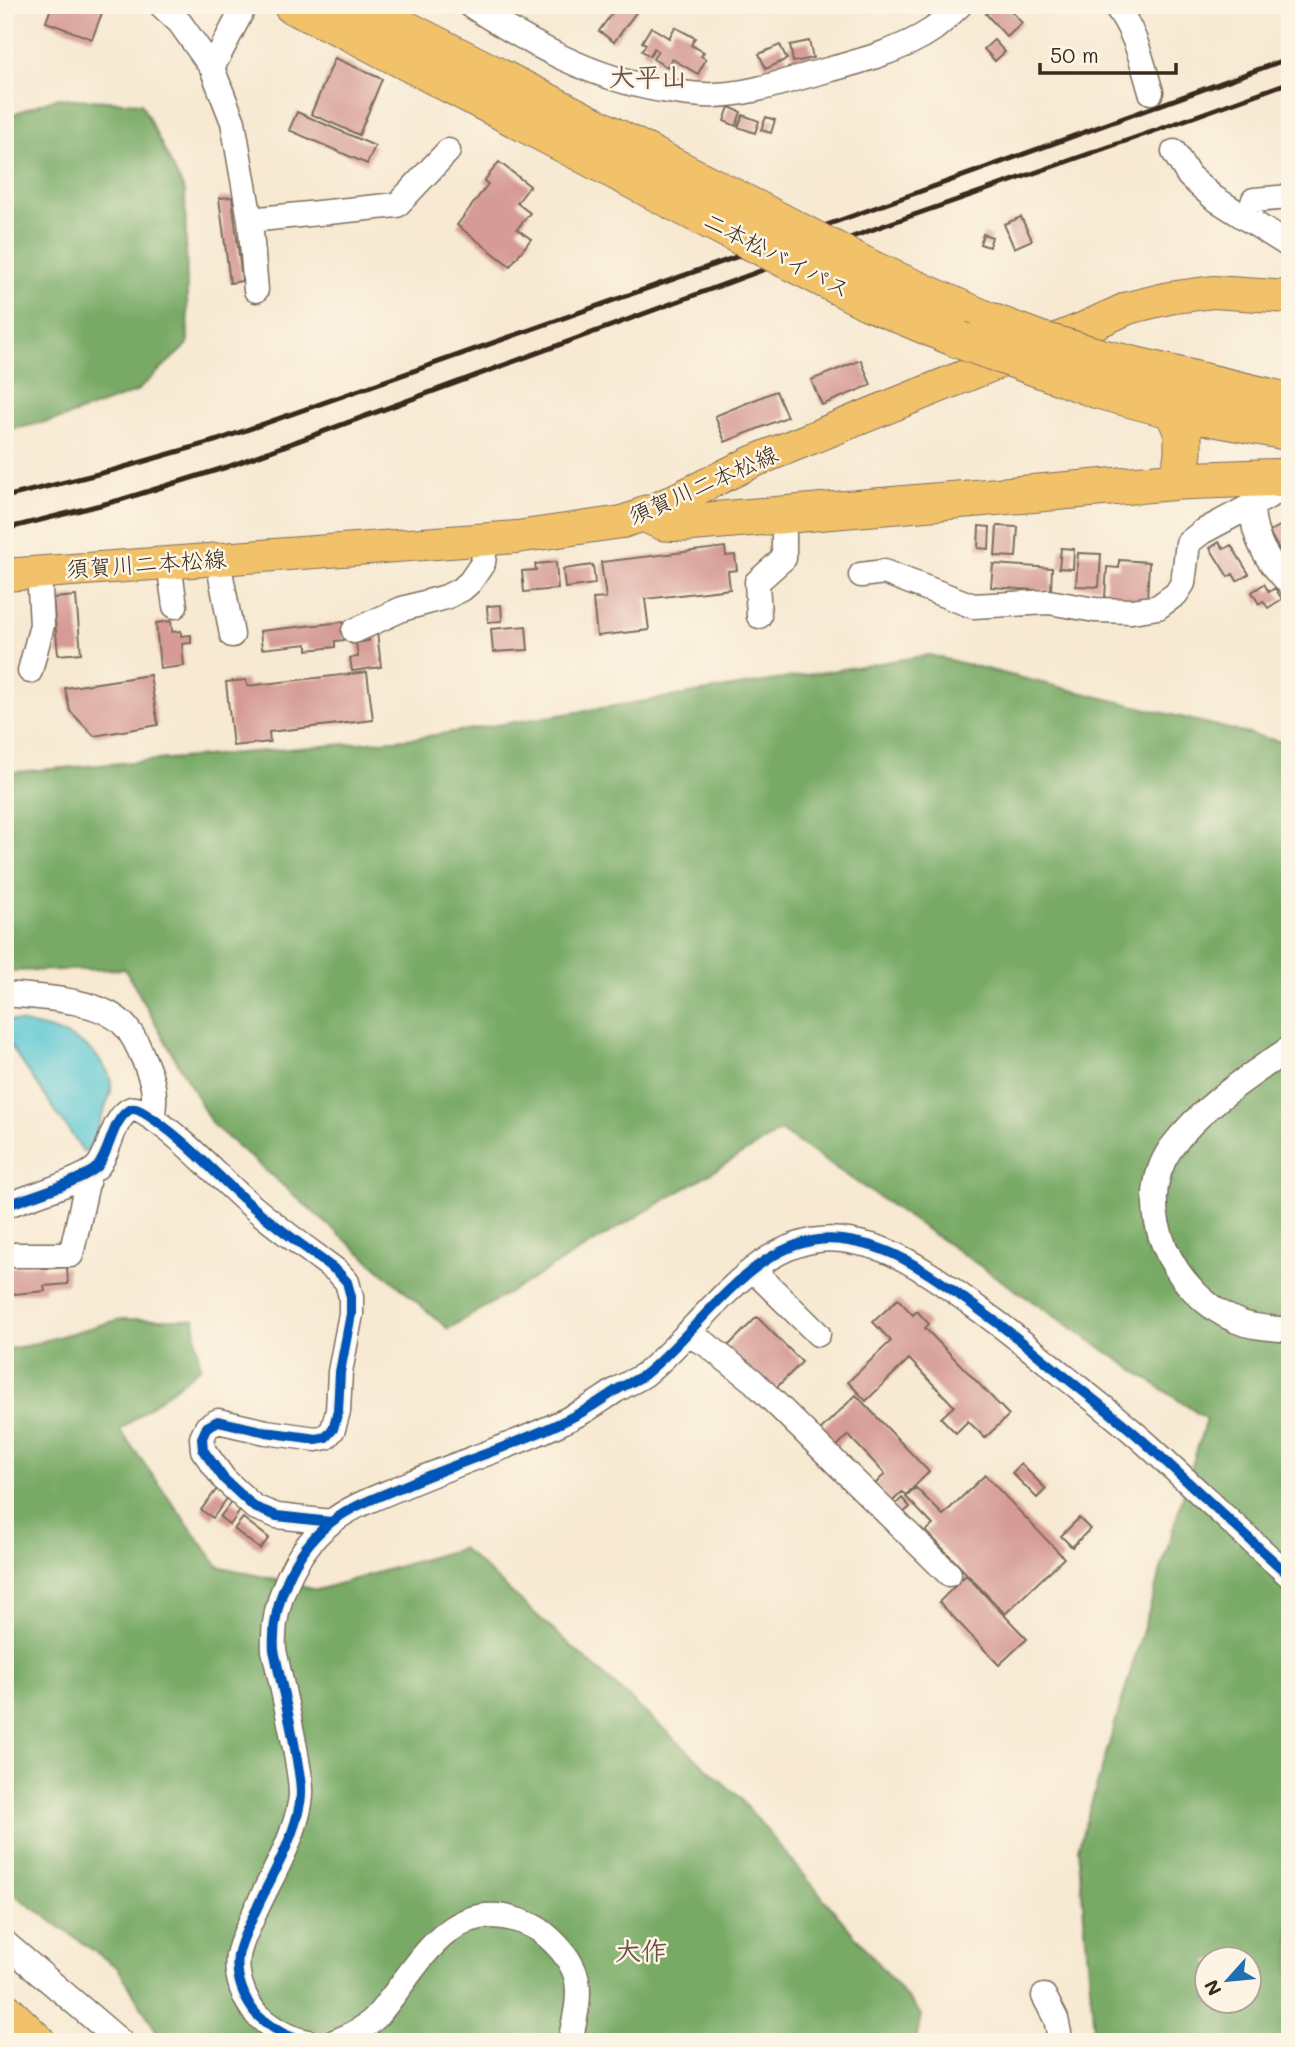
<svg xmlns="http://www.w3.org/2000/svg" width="1295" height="2047" font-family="Mali,'Klee One',sans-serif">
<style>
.forest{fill:#78aa66;stroke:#5a6a42;stroke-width:2;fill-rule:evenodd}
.water{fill:#5cc8d4;stroke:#4c7979;stroke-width:2}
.building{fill:#d69b96}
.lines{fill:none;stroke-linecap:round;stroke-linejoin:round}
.minor-casing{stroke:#7d6d5d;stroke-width:27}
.major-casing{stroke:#7d6d5d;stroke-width:34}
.highway-casing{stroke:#7d6d5d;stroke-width:39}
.minor{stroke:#fff;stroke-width:24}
.major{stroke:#f2c26a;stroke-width:32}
.highway{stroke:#f2c26a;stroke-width:37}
.rail{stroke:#3b2a1e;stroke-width:5}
.highway-bridge-casing{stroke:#7d6d5d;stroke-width:39;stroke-linecap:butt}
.highway-bridge{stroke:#f2c26a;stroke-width:37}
.cycleway-casing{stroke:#fcf5e5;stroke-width:15}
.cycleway{stroke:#0057b8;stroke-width:10}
.labels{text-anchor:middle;stroke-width:5;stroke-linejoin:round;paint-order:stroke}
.street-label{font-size:23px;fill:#3b2a1e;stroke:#fcf5e5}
.quarter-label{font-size:26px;font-weight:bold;fill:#715248;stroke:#fcf5e5}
</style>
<rect width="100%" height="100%" fill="#fcf5e5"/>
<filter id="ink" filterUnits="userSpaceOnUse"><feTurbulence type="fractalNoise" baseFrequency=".0143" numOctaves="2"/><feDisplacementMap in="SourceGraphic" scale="14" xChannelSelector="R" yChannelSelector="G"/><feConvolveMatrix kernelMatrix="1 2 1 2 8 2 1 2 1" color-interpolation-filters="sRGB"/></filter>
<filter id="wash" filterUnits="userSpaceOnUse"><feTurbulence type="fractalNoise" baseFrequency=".00686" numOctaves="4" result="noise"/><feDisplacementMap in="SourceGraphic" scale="28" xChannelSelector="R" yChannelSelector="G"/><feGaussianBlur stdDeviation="1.57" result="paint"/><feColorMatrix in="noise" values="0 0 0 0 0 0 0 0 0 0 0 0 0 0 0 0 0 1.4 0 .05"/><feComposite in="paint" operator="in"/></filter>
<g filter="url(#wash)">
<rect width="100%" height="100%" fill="#f7e9d2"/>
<path class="forest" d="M56 98 141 103 185 192 188 344 136 392 63 418 5 431V117Z
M929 655 1290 744V2042H1095L1078 1848 1206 1419 781 1131 448 1329 212 1124 125 969 5 971V773L417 738ZM1208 1960H1250V2002H1208Z
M121 1319H194L200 1368 120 1430 218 1566 317 1590 462 1548 738 1796 921 2015 916 2042H163L118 1968 5 1888V1349L26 1346Z"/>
<path class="water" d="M5 1019C41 1027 83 1032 104 1066 110 1074 112 1082 111 1092L89 1150 83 1151 5 1038Z"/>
<g id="blocks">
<path class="building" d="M52 5H105L92 39 46 22Z
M618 5 640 7 614 42 599 31Z
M996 5H1006L1022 23 1007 37 986 14Z
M651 27 669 38 675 27 695 38 691 45 704 52 701 56 706 59 698 74 672 59 667 67 653 59 658 51 654 48 650 56 642 51 646 44 642 42Z
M994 40 1005 52 995 61 984 49Z
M809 41 813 58 793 62 790 45Z
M780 45 787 59 766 69 759 54Z
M335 58 382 79 359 135 311 114Z
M729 107 741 112 736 126 724 121Z
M297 112 375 146 367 164 289 130Z
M743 115 759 121 755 133 738 127Z
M766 117 775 120 771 133 761 130Z
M499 162 530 186 517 203 530 213 517 229 531 239 510 266 457 225 488 184 484 181Z
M232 197 242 281 230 283 219 198Z
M1021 217 1032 240 1014 248 1004 224Z
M983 234 992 237 989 247 980 244Z
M861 360 871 385 822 405 811 380Z
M776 391 787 417 725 442 715 416Z
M1285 523 1290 532V555L1284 558 1269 532Z
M979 526 990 527 989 549 978 548Z
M997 526 1018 527 1016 557 995 556Z
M1219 542 1224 549 1231 545 1249 574 1237 581 1233 574 1228 577 1210 548Z
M725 547 726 556 735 555 737 570 728 571 730 589 645 599 649 630 597 636 593 599 606 598 601 562Z
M1061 548 1074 549 1073 569 1059 568Z
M1078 553 1101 554 1099 587 1076 586Z
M1119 560 1149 562 1147 601 1105 598 1107 567 1119 568Z
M556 562 558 589 524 592 522 571 536 570 535 564Z
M993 564 1052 568 1051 591 991 587Z
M593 565 595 584 565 588 563 569Z
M1264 584 1269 592 1275 588 1282 599 1268 608 1263 601 1259 604 1252 592Z
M76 596 81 653 58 655 53 598Z
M501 605 502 621 488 622 487 606Z
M171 621 172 632 181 631V636L191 635V643L182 644 184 666 160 669 156 623Z
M343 622 345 640 335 641V647L307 650V644L262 649 260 631Z
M526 626 528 650 493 652 491 629Z
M377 632 381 667 352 671 350 658 358 657 356 643 369 641 368 634Z
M367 672 373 720 269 732 270 742 233 746 226 682 246 680 247 686Z
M150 675 158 725 94 736 70 711 65 688Z
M42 1264 43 1269 67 1267 68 1284 44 1286 45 1291 5 1295V1268Z
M898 1299 913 1315 917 1311 929 1324 925 1328 1009 1415 985 1438 968 1421 956 1433 941 1418 954 1406 909 1359 866 1401 848 1382 891 1341 873 1322Z
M757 1317 802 1362 772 1392 727 1347Z
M856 1395 929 1472 906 1495 902 1492 891 1503 874 1485 885 1474 848 1435 833 1450 817 1433Z
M1021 1464 1046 1489 1037 1498 1012 1473Z
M985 1475 1064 1558 1005 1614 926 1531 933 1525 906 1497 916 1488 943 1515Z
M217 1489 228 1497 213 1518 201 1510Z
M902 1498 910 1507 901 1515 893 1507Z
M232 1501 242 1508 230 1525 220 1517Z
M243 1518 269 1538 260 1549 234 1529Z
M1079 1518 1090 1529 1072 1547 1061 1536Z
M966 1575 1027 1639 999 1665 939 1602Z"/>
</g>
</g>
<g filter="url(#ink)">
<use href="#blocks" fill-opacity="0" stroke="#7d6d5d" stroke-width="2"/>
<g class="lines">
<defs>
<path id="minor" d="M161 5 180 23 212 68 233 122 250 220 397 205 448 151
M470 5C530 44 595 80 668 91 683 93 699 96 715 95 752 94 788 80 824 71 858 62 903 50 932 30 942 23 951 13 960 5
M1115 5C1135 30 1142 62 1151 92
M212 68 245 5
M1174 152 1189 176 1214 198 1290 246
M1247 219 1254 200 1290 197
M250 220 256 290
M1252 506C1253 540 1267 561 1290 584
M218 560 232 635
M169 564 175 606
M861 575 884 572 973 606 1049 602 1095 610 1132 611 1158 607 1176 594 1183 583 1188 543 1202 532 1290 485
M759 616 757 582 784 558V515
M354 631 402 609 446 597 462 589 470 582 483 563 486 539
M30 671 42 625 39 572
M5 994C39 997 102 999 125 1026 134 1036 139 1048 144 1060 153 1081 157 1095 152 1118
M1290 1048C1248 1077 1202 1106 1171 1148 1129 1208 1175 1296 1237 1321 1253 1328 1272 1328 1290 1330
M5 1206C25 1198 86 1180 98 1166 110 1151 112 1121 129 1110 134 1107 139 1110 144 1113 185 1138 216 1176 253 1207 280 1230 310 1251 338 1272L347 1282 351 1297V1314L340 1372 338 1411 333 1429 326 1437 316 1439 266 1432 218 1421 207 1427 202 1438 203 1450 224 1479 254 1507 277 1516 331 1522
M5 1255H71L89 1174
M753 1270 818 1334
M686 1334 706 1344 753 1381 949 1574
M5 1943 121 2042
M1044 1996 1056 2019 1061 2042
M308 2042C288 2038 272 2029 257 2015 244 2000 235 1976 238 1956 240 1944 246 1932 251 1921 267 1883 293 1844 300 1803 303 1789 299 1774 297 1760 291 1723 282 1687 274 1650 271 1605 294 1551 330 1523 352 1505 381 1496 406 1485 464 1460 526 1442 582 1412 593 1406 604 1398 615 1391 624 1385 635 1381 644 1375 704 1328 760 1224 849 1241 860 1243 871 1245 881 1249 916 1261 962 1297 992 1319 1017 1337 1040 1357 1064 1376 1093 1399 1123 1422 1150 1447 1197 1490 1243 1534 1290 1576
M334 2042C349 2036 363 2030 375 2018 413 1977 444 1899 513 1919 525 1922 537 1927 546 1935 588 1971 580 1994 570 2042"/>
<path id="major" d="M5 575 517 537 622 522 646 514 752 462 1084 328 1128 308 1169 298 1213 292 1290 297"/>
<path id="highway" d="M292 5 352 33 711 221
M352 5 403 28 731 196
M873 270 989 321
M867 301 960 340
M1103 358 1290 402
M1171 389 1173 410 1183 433V453L1179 481
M1098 390 1173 410 1290 432
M646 514 664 522 686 523 1179 481 1290 477
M5 2011 37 2042"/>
</defs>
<use href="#minor" class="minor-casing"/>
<use href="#major" class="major-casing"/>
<use href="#highway" class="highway-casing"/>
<use href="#minor" class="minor"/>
<use href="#major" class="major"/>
<use href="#highway" class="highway"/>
<path class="rail" d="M5 497 114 470 218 440 852 216 1290 58
M5 529 120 500 227 467 885 225 1160 129 1290 82"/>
<defs>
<path id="highway-bridge" d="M731 196 873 270
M711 221 867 301
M989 321 1040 340 1103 358
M960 340 1098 390"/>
</defs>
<use href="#highway-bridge" class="highway-bridge-casing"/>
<use href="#highway-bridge" class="highway-bridge"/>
<defs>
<path id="cycleway" d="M5 1206C25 1198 86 1180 98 1166 110 1151 112 1121 129 1110 134 1107 139 1110 144 1113 185 1138 216 1176 253 1207 280 1230 310 1251 338 1272L347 1282 351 1297V1314L340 1372 338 1411 333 1429 326 1437 316 1439 266 1432 218 1421 207 1427 202 1438 203 1450 224 1479 254 1507 277 1516 331 1522
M308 2042C288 2038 272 2029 257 2015 244 2000 235 1976 238 1956 240 1944 246 1932 251 1921 267 1883 293 1844 300 1803 303 1789 299 1774 297 1760 291 1723 282 1687 274 1650 271 1605 294 1551 330 1523 352 1505 381 1496 406 1485 464 1460 526 1442 582 1412 593 1406 604 1398 615 1391 624 1385 635 1381 644 1375 704 1328 760 1224 849 1241 860 1243 871 1245 881 1249 916 1261 962 1297 992 1319 1017 1337 1040 1357 1064 1376 1093 1399 1123 1422 1150 1447 1197 1490 1243 1534 1290 1576"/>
</defs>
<use href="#cycleway" class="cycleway-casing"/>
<use href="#cycleway" class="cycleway"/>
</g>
</g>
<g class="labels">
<g class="street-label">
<text transform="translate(777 255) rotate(27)" y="8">二本松バイパス</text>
<text transform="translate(703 485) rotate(-24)" y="8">須賀川二本松線</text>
<text transform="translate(146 564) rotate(-4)" y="8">須賀川二本松線</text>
</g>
<g class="quarter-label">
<text x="648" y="86">大平山</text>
<text x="641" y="1960">大作</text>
</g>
</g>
<rect width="1295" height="2047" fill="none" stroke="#fcf5e5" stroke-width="28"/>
<g transform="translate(1228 1980) rotate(243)"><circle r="33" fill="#fcf5e5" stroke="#afa495" stroke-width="2"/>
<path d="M0-5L12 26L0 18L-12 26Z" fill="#1f6fb2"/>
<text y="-10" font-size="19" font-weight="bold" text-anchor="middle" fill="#3b2a1e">N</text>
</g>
<path d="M1040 63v10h136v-10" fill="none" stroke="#3b2a1e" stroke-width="3.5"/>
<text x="1050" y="63" font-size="21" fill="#3b2a1e" stroke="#fcf5e5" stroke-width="5" paint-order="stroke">50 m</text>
</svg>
